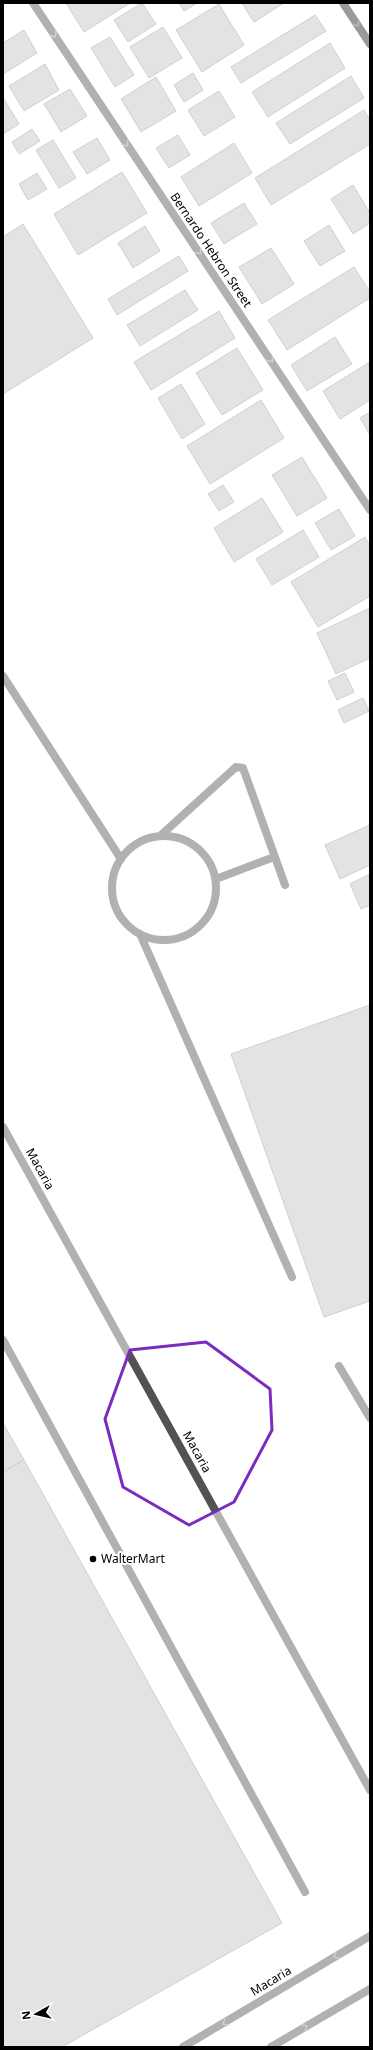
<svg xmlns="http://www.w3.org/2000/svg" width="373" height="2050" font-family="'Noto Sans',sans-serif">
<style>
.building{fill:#c2c2c2;stroke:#969696}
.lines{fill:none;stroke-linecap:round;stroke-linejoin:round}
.lane{stroke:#525252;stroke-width:8}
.street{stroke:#525252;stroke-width:8}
.secondary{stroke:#1f1f1f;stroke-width:8}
.oneway{stroke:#626262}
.oneway2{stroke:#979797}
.marked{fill:none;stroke:#7b2cbf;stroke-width:3;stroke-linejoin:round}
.poi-dot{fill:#000;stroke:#fff;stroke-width:1.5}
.labels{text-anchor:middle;stroke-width:4;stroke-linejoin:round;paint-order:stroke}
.street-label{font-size:12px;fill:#000;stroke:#fff}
.poi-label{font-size:12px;fill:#000;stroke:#fff;text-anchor:start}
</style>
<rect width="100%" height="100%" fill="#fff"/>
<path class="building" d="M66 3H130L84 32Z
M142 3 156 24 128 42 114 20Z
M179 3H197L184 11Z
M242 3H284L254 22Z
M219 4 244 45 202 72 176 30Z
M315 15 326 31 241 83 231 67Z
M163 27 182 58 149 78 130 47Z
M24 30 37 53 3 74V43Z
M110 37 134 75 115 87 91 48Z
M330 43 345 68 268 117 252 92Z
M45 64 59 90 24 111 9 86Z
M193 73 203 90 184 102 174 85Z
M351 76 364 98 290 144 276 123Z
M156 77 176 111 141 132 121 99Z
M70 89 87 116 61 132 44 104Z
M219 91 235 117 204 136 188 110Z
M3 97 19 124 3 134Z
M364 110 370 120V144L271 205 255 178Z
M32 129 40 141 19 154 12 142Z
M178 135 190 155 169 168 156 148Z
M97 138 110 160 87 174 73 152Z
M53 140 76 178 59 188 36 150Z
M234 143 252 173 199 206 181 177Z
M122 172 147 213 78 255 54 214Z
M37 173 47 189 28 200 19 184Z
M353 185 370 213V223L353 234 331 199Z
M244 203 257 224 224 244 211 223Z
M23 224 93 338 3 394V237Z
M329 225 345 251 320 266 304 241Z
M145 226 160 251 133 268 118 243Z
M271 248 294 284 262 304 239 267Z
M179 256 188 271 117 315 108 299Z
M354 267 370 292V298L287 350 268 320Z
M185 290 198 310 140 346 127 325Z
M219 311 235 338 151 390 134 362Z
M335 337 352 364 307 391 291 365Z
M237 348 263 390 222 415 196 373Z
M370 362V400L340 419 323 391Z
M181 384 205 424 182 439 158 398Z
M261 400 284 438 210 484 187 446Z
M370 412V435L360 418Z
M302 457 327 498 297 516 272 475Z
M223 485 234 502 219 511 208 494Z
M262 498 283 532 234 562 214 528Z
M339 509 355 536 331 550 315 523Z
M303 530 319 557 272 585 256 559Z
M365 537 370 546V596L318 627 291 582Z
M370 608V658L336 674 317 633Z
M345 673 354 692 337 700 328 681Z
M363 698 369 711 344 723 338 710Z
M370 825V865L340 879 325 845Z
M370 874V905L361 909 350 884Z
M370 1005V1301L324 1317 231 1054Z
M3 1423 24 1460 3 1472Z
M24 1460 282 1923 62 2047H3V1472Z"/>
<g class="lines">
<path class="lane" d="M3 676 121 859
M160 836 236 767 243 768 285 885
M112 888a52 52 0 1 1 104 0a52 52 0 1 1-104 0Z
M216 879 274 857
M140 934 292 1277
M3 1127 370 1790
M3 1340 305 1892
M183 2047 370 1936
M271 2047 370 1989"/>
<path class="street" d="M33 3 370 510
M339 1366 370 1418"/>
<path class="secondary" d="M343 3 370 44"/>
</g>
<defs><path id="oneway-chevron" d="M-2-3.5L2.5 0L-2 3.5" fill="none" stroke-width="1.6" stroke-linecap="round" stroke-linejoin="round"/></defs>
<use class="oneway" href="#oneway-chevron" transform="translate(357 24) rotate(57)"/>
<g class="oneway2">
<use href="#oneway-chevron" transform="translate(54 35) rotate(56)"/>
<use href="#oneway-chevron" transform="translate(126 144) rotate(56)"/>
<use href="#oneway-chevron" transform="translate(199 252) rotate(56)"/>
<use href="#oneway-chevron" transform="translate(271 360) rotate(56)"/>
<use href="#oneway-chevron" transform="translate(336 1956) rotate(149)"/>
<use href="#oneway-chevron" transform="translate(225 2023) rotate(149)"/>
<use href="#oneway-chevron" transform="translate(305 2027) rotate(-30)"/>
</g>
<path d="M0 0H373V2050H0ZM206 1342 270 1389 272 1430 234 1502 189 1525 123 1487 105 1419 130 1350Z" fill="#fff" fill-opacity=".55" fill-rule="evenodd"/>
<path class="marked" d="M206 1342 270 1389 272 1430 234 1502 189 1525 123 1487 105 1419 130 1350Z"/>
<circle class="poi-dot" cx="93" cy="1559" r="4"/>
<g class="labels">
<g class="street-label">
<text transform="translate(211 250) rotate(56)" y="4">Bernardo Hebron Street</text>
<text transform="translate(40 1169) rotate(61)" y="4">Macaria</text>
<text transform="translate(197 1452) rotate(61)" y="4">Macaria</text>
<text transform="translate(271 1981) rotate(-31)" y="4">Macaria</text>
</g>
<g class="poi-label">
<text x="101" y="1563">WalterMart</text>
</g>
</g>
<rect width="373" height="2050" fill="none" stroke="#000000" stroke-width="8"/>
<g transform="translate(36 2014) rotate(262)" stroke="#ffffff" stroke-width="3" paint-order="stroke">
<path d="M0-3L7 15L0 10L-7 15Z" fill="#000000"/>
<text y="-6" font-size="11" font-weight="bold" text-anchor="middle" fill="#000000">N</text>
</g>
</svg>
